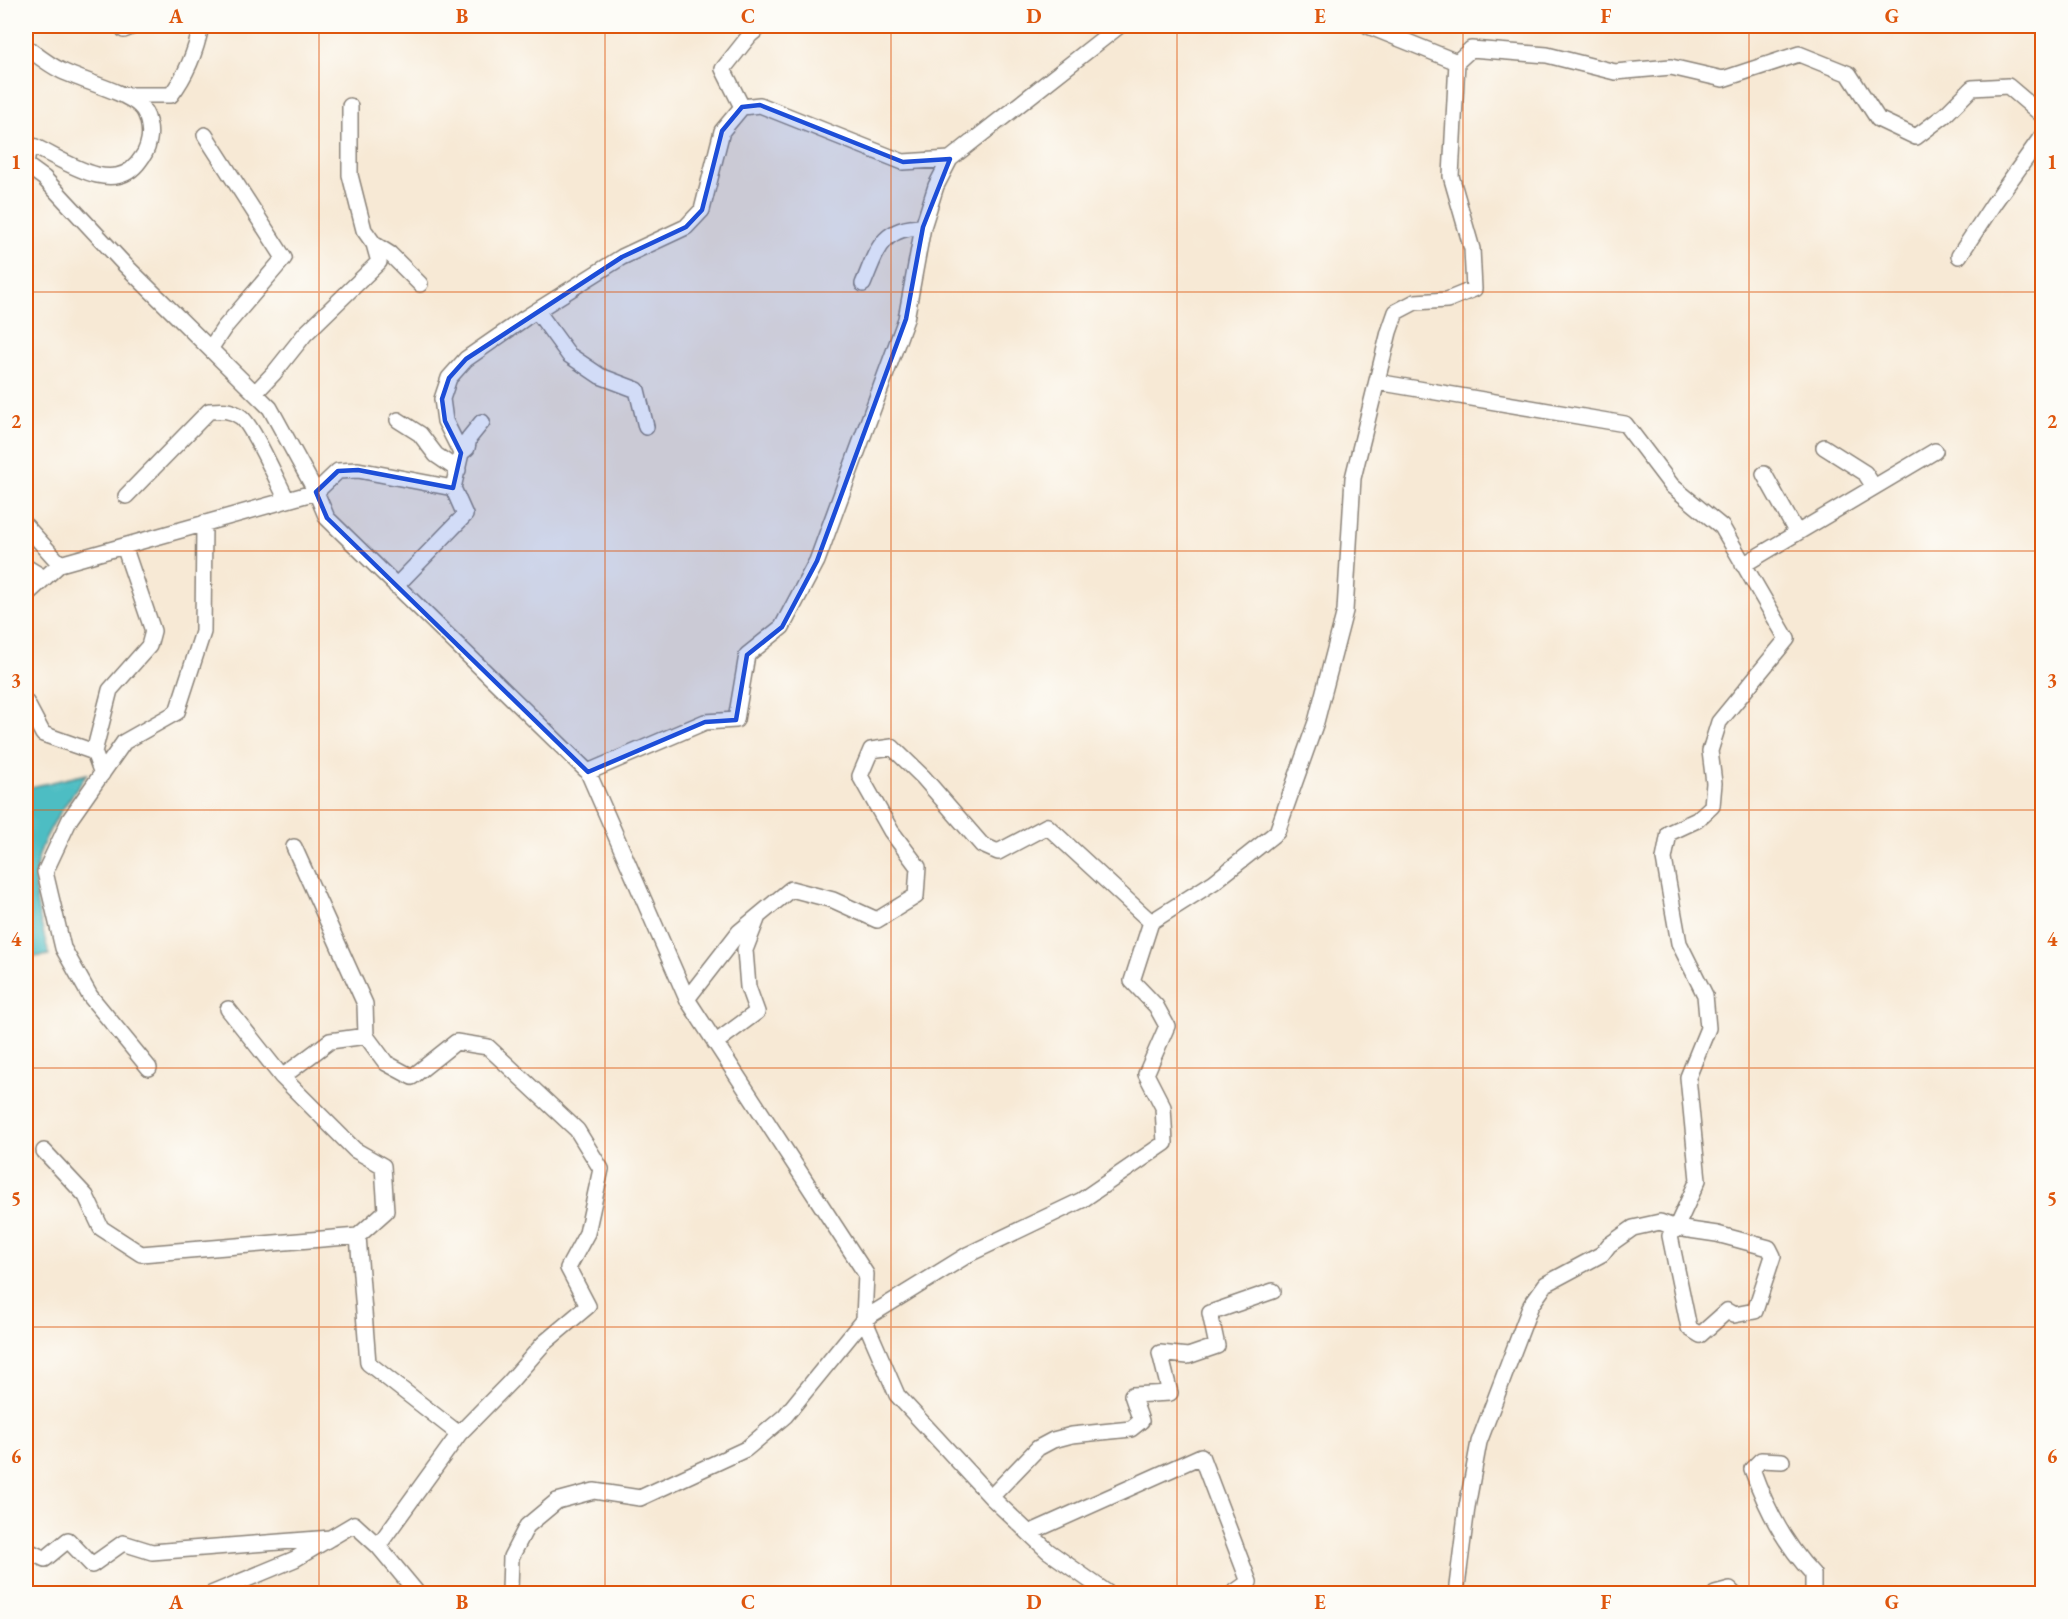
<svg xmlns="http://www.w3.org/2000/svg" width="2068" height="1619" font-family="'EB Garamond',serif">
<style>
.water{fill:#4ebdc3;stroke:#356c70;stroke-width:1.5}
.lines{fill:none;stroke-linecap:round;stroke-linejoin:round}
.minor-casing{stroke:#8a8278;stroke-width:18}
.minor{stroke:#fff;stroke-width:15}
.marked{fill:#1d4ed8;fill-opacity:0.2;stroke:#1d4ed8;stroke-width:4.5;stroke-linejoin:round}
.grid{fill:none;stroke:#de560d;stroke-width:1.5;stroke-opacity:0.55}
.neatline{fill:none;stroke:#de560d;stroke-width:2}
.grid-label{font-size:20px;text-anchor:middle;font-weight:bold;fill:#de560d}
</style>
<rect width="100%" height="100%" fill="#fdfcf7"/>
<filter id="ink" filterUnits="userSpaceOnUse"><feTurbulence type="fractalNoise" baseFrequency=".0167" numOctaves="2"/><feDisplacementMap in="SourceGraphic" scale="12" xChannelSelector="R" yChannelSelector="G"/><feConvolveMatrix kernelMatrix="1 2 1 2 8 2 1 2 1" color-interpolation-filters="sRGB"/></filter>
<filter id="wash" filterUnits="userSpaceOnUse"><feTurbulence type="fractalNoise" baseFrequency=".008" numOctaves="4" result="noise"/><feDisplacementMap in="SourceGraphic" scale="24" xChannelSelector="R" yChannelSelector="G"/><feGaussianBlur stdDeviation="1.35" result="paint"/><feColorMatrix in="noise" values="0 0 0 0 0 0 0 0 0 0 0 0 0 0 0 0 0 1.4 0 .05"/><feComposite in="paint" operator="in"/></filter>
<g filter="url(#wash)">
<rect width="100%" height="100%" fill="#f7e9d5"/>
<path class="water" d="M87 774C67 803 42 833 36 868 31 896 43 928 49 955L26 958V788Z"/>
</g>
<g filter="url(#ink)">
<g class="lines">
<defs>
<path id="minor" d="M1368 26 1457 62
M124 30 134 26
M26 47C37 55 48 64 60 70 81 81 124 91 140 106 148 113 151 130 149 140 147 151 144 155 137 164 110 196 61 158 33 146L28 151 26 166
M122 95H171C187 74 196 51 201 26
M742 107 723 69 750 35 761 26
M205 135 284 258 224 328 210 349
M26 165 44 178 125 265 270 408 316 492 327 518 588 772 687 999 866 1274 864 1319 897 1395 991 1497 1048 1551 1109 1594
M374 244 390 254 420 284
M1959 256 1994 203 2042 136
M863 284C877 251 881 227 923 227
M537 311 569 355 600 376 637 390 646 427
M1377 382 1625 424 1672 486 1722 527 1787 639 1719 722 1710 751 1714 783 1712 806 1697 820 1669 833 1664 859 1679 943 1705 995 1708 1028 1688 1077 1698 1180 1676 1228 1660 1222 1633 1228 1609 1245 1602 1254 1546 1284 1531 1305 1479 1442 1467 1507 1456 1594
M256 392 274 373 305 334 379 262 374 244 364 230 350 175V106
M398 420 420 434 436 455 458 470
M1824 447 1865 473 1874 487
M461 453 467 448 469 438 482 422
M1764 474 1797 533
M126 496 209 411C221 410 230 409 241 417 253 426 278 483 287 500
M26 526 60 564 316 492 338 471 358 470 453 488 461 453 445 421 442 399 449 378 466 359 525 318 622 257 686 227 702 210 722 131 742 107 760 105 903 162 950 159
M1743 565 1935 451
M26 567 44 578
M396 586 465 515 453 488
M26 595 60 564
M26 702 43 734 94 752
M588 772 705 722 736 720 747 655 782 627 817 561 906 319 923 227 936 186 950 159 1119 26
M102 774 94 752 110 690 149 646 153 631 124 546
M294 847 365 1004 366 1036 386 1063 412 1077 456 1042 488 1047 577 1130 601 1169 587 1233 568 1268 588 1306 544 1343 510 1382 459 1434 378 1546 418 1594
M687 999 739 932 791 889 833 900 877 920 916 896 918 867 891 831 860 776 871 750 892 747 923 777 982 845 998 852 1047 826 1151 922
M228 1009 282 1077 330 1041 366 1036
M715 1043 757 1012 748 987 745 950 757 919
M149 1068 90 996 63 948 45 872 70 819 124 742 177 712 203 632 204 523
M282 1077 355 1150 383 1166 386 1211 358 1236 368 1363 459 1434
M44 1151 86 1196 101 1228 141 1254 358 1236
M1676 1228 1717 1234 1769 1248 1773 1256 1755 1311 1734 1315 1727 1311 1700 1335 1689 1328 1670 1236Z
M1782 1461 1761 1460 1752 1469C1766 1508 1784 1544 1813 1574V1594
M991 1497 1038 1448 1053 1440 1072 1435 1131 1429 1141 1421 1132 1395 1170 1393 1160 1353 1188 1356 1217 1346 1210 1313 1273 1291
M1029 1533 1201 1456 1249 1582 1232 1594
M26 1550 45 1559 68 1540 92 1565 123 1543 152 1552 331 1538
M211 1594 295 1559 354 1524 378 1546
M512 1594 510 1590 511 1557 527 1526 557 1501 594 1491 640 1498 746 1449 785 1416 864 1319 969 1254 1082 1200 1165 1143 1163 1107 1146 1074 1167 1026 1156 1006 1132 981 1151 922 1214 882 1277 832 1316 722 1345 611 1353 478 1389 332 1396 312 1415 302 1447 300 1474 289 1472 249 1451 176 1457 62 1471 49 1547 55 1615 72 1671 67 1723 79 1799 54 1849 74 1878 119 1916 137 1945 115 1972 88 2008 86 2042 115
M1715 1594 1730 1590 1734 1594"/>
</defs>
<use href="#minor" class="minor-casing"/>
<use href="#minor" class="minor"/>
</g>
</g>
<path class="marked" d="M760 105 903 162 950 159 923 227 906 319 817 561 782 627 747 655 736 720 705 722 588 772 327 518 316 492 338 471 358 470 453 488 461 453 445 421 442 399 449 378 466 359 622 257 686 227 702 210 722 131 742 107Z"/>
<path class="grid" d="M319 26V1594M605 26V1594M891 26V1594M1177 26V1594M1463 26V1594M1749 26V1594M26 292H2042M26 551H2042M26 810H2042M26 1068H2042M26 1327H2042"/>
<rect width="2068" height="1619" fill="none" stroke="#fdfcf7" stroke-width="66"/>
<rect x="33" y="33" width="2002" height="1553" class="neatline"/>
<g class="grid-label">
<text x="176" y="23">A</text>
<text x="462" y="23">B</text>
<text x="748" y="23">C</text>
<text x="1034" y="23">D</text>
<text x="1320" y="23">E</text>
<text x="1606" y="23">F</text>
<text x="1892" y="23">G</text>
<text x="16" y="169">1</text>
<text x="2052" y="169">1</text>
<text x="16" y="428">2</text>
<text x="2052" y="428">2</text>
<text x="16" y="687">3</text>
<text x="2052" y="687">3</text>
<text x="16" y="946">4</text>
<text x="2052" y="946">4</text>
<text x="16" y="1205">5</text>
<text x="2052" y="1205">5</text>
<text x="16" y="1463">6</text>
<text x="2052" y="1463">6</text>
<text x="176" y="1609">A</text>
<text x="462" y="1609">B</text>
<text x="748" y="1609">C</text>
<text x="1034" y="1609">D</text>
<text x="1320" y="1609">E</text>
<text x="1606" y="1609">F</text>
<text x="1892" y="1609">G</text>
</g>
</svg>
